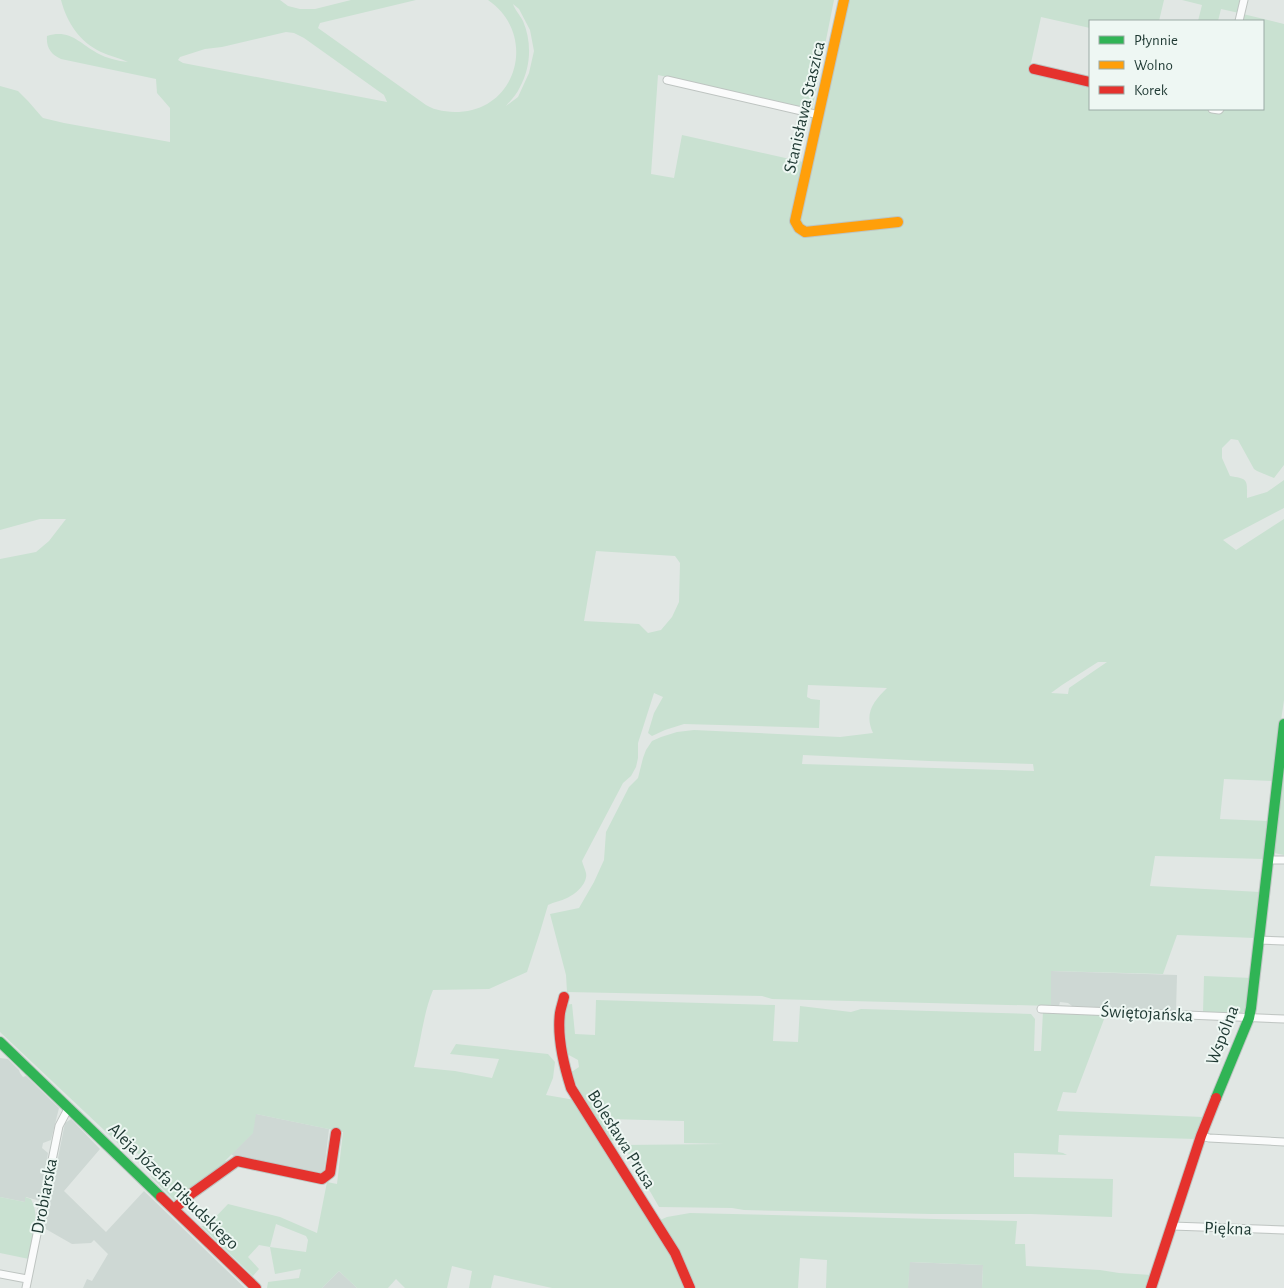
<svg xmlns="http://www.w3.org/2000/svg" width="1284" height="1288" font-family="'Alegreya Sans',sans-serif">
<style>
.built{fill:#ced8d4}
.green{fill:#c9e1d1;fill-rule:evenodd}
.lines{fill:none;stroke-linecap:round;stroke-linejoin:round}
.street-casing{stroke:#bec4c1;stroke-width:9}
.fast-casing{stroke:#bdc5c2;stroke-width:12}
.slow-casing{stroke:#bdc5c2;stroke-width:12}
.jam-casing{stroke:#bdc5c2;stroke-width:12}
.street{stroke:#fafbfb;stroke-width:7}
.fast{stroke:#30b455;stroke-width:10}
.slow{stroke:#ff9f0a;stroke-width:10}
.jam{stroke:#e5322d;stroke-width:10}
.labels{text-anchor:middle;stroke-width:4;stroke-linejoin:round;paint-order:stroke}
.street-label{font-size:18px;fill:#1f3933;stroke:#eef7f3}
</style>
<rect width="100%" height="100%" fill="#e1e7e4"/>
<path class="built" d="M1051 971 1177 975 1176 1012 1141 1011 1139 1009 1126 1008 1125 1009H1097L1096 1007 1072 1006 1068 1003 1060 1002 1059 1006 1051 1005Z
M0 1058 8 1059 19 1070 20 1073 23 1077 26 1076 59 1108 51 1140 43 1143 42 1148 48 1153 40 1201 26 1197 25 1202 0 1197Z
M209 1104 329 1129 324 1172 319 1176 242 1159 241 1156 238 1159 231 1154 224 1161Z
M71 1119 100 1149 64 1191 106 1232 144 1191 245 1288H83L87 1279 92 1281 108 1254 94 1240 91 1243 72 1244 44 1228 65 1123Z
M909 1262 983 1265 982 1288H908Z
M339 1271 357 1288H322Z"/>
<path class="green" d="M61 0H280L288 6 300 9H315L351 0H416L320 23 318 28 426 105C436 111 447 112 459 112 519 109 537 33 488 0H834L812 110 658 75 651 174 674 178 682 135 812 164 847 0H1164L1159 21H1090V28L1041 17 1029 72 1090 85V109H1202L1220 113 1221 109H1263V21H1241L1243 14 1284 24V465L1274 478 1257 471 1254 469 1238 440 1231 439 1222 448V458L1230 476C1249 479 1247 480 1247 498L1267 492 1284 480V508L1223 540 1236 550 1284 519V700L1272 781 1224 779 1220 819 1268 821 1264 859 1155 856 1150 886 1260 892 1255 938 1177 935 1163 974 1051 971V1006L772 999 762 996 567 992 566 975 550 914 579 908 594 882 604 860 606 832 629 787 638 778 643 758 646 750 652 741 661 737 677 732 694 730 840 737 873 733C864 713 873 702 887 688L808 685 807 697 811 699 820 700 819 728 684 724 665 730 652 736 648 733 654 713 663 697 654 693 638 743V758L636 767 631 776 623 783 582 861C583 865 585 869 586 873 588 883 576 894 567 898 561 901 554 902 548 905L540 932 527 972 489 989 433 990C423 1014 421 1042 414 1067L455 1071 492 1078 499 1059 450 1054 456 1044 548 1054 555 1062 553 1078 546 1095 575 1100 671 1251 686 1288H552L494 1275 491 1288H469L472 1271 452 1266 447 1288H405L396 1279 388 1288H357L339 1271 322 1288H267L268 1282 299 1278 301 1269 275 1274 270 1247 259 1245 248 1257 259 1269 253 1276 201 1226H207L228 1204 280 1217 317 1233 327 1182 337 1184 343 1132 256 1114 253 1133 225 1161 228 1162 177 1203 151 1177 155 1167 127 1145 121 1146 0 1032V559L36 552 49 541 66 519H40L0 530V86L18 91 28 101 41 116 43 118 64 123 170 142V108L157 93 156 79 61 59C51 54 46 48 47 36 70 29 79 43 97 53 106 58 118 61 128 62 119 58 110 56 101 52 80 42 67 23 61 0ZM513 4 519 9 530 30 534 51 529 73 518 97 506 106C511 100 517 94 520 87 531 67 532 42 523 21 520 15 515 10 513 4ZM286 32 294 33 304 38 384 95 387 102 183 63 178 60 180 57 205 49 222 47ZM596 551 675 556 680 563 679 602 672 617 661 630 648 633 639 624 584 621ZM1098 662H1107L1069 688 1068 694 1051 693 1062 685ZM803 755 929 761 1033 764 1034 771 802 764ZM276 1224 306 1236 308 1240 306 1252 270 1247Z
M1182 0H1242L1239 13 1221 9 1218 21H1198L1202 5Z
M1284 765V855L1274 853Z
M1204 976 1252 978 1248 1008 1241 1014 1203 1013Z
M596 1000 775 1005 773 1041 798 1042 800 1006 851 1012 861 1009 1031 1014 1035 1019 1034 1051H1041L1043 1011 1106 1014 1076 1093 1063 1092 1057 1111 1203 1117 1196 1139 1059 1135 1058 1152 1063 1153 1067 1155 1014 1153V1177L1113 1179 1112 1217 1031 1214H931L744 1210 732 1208 659 1207 628 1153 622 1145 724 1144 684 1143V1121L608 1119 618 1136 615 1141 608 1140 571 1075 570 1073 579 1067 578 1060 567 1054 564 1014 565 1005 572 1004 575 1034 595 1035Z
M0 1197 25 1202V1197L31 1199C41 1219 33 1238 29 1259L0 1253Z
M690 1213 1017 1221 1015 1244H1025L1026 1266 1100 1270 1119 1273 1152 1275 1147 1288H982L983 1265 910 1262 908 1288H826L827 1260 800 1258 798 1288H693L679 1254 660 1220 667 1217Z"/>
<g class="lines">
<defs>
<path id="street" d="M1239 21 1244 0
M667 80 819 115
M1212 109 1219 110 1220 109
M1268 860H1284
M1258 940 1284 941
M1041 1009 1284 1019
M1201 1136 1209 1138 1284 1142
M1172 1226 1284 1230
M0 1274 27 1279
M26 1288 59 1126 69 1107"/>
<path id="fast" d="M0 1042 161 1197
M1216 1098 1249 1018 1251 1008 1284 724"/>
<path id="slow" d="M844 0 795 221 799 228 805 232 898 222"/>
<path id="jam" d="M1034 69 1090 82
M564 997C563 1002 561 1007 560 1013 557 1036 564 1066 571 1088L675 1253 690 1288
M161 1197 256 1288
M174 1209 191 1194 237 1161 322 1179 330 1173 336 1133
M1151 1288 1201 1136 1216 1098"/>
</defs>
<use href="#street" class="street-casing"/>
<use href="#fast" class="fast-casing"/>
<use href="#slow" class="slow-casing"/>
<use href="#jam" class="jam-casing"/>
<use href="#street" class="street"/>
<use href="#fast" class="fast"/>
<use href="#slow" class="slow"/>
<use href="#jam" class="jam"/>
</g>
<g class="labels">
<g class="street-label">
<text transform="translate(804 107) rotate(-77)" y="6">Stanisława Staszica</text>
<text transform="translate(1147 1013) rotate(3)" y="6">Świętojańska</text>
<text transform="translate(1222 1035) rotate(-69)" y="6">Wspólna</text>
<text transform="translate(622 1139) rotate(58)" y="6">Bolesława Prusa</text>
<text transform="translate(174 1186) rotate(44)" y="6">Aleja Józefa Piłsudskiego</text>
<text transform="translate(44 1196) rotate(-79)" y="6">Drobiarska</text>
<text transform="translate(1228 1228) rotate(2)" y="6">Piękna</text>
</g>
</g>
<rect x="1089" y="20" width="175" height="90" fill="#eef7f3" stroke="#9baba6"/>
<rect x="1099" y="36" width="25" height="8" fill="#30b455" stroke="#9baba6"/>
<text x="1134" y="45" font-size="15" fill="#1f3933">Płynnie</text>
<rect x="1099" y="61" width="25" height="8" fill="#ff9f0a" stroke="#9baba6"/>
<text x="1134" y="70" font-size="15" fill="#1f3933">Wolno</text>
<rect x="1099" y="86" width="25" height="8" fill="#e5322d" stroke="#9baba6"/>
<text x="1134" y="95" font-size="15" fill="#1f3933">Korek</text>
</svg>
